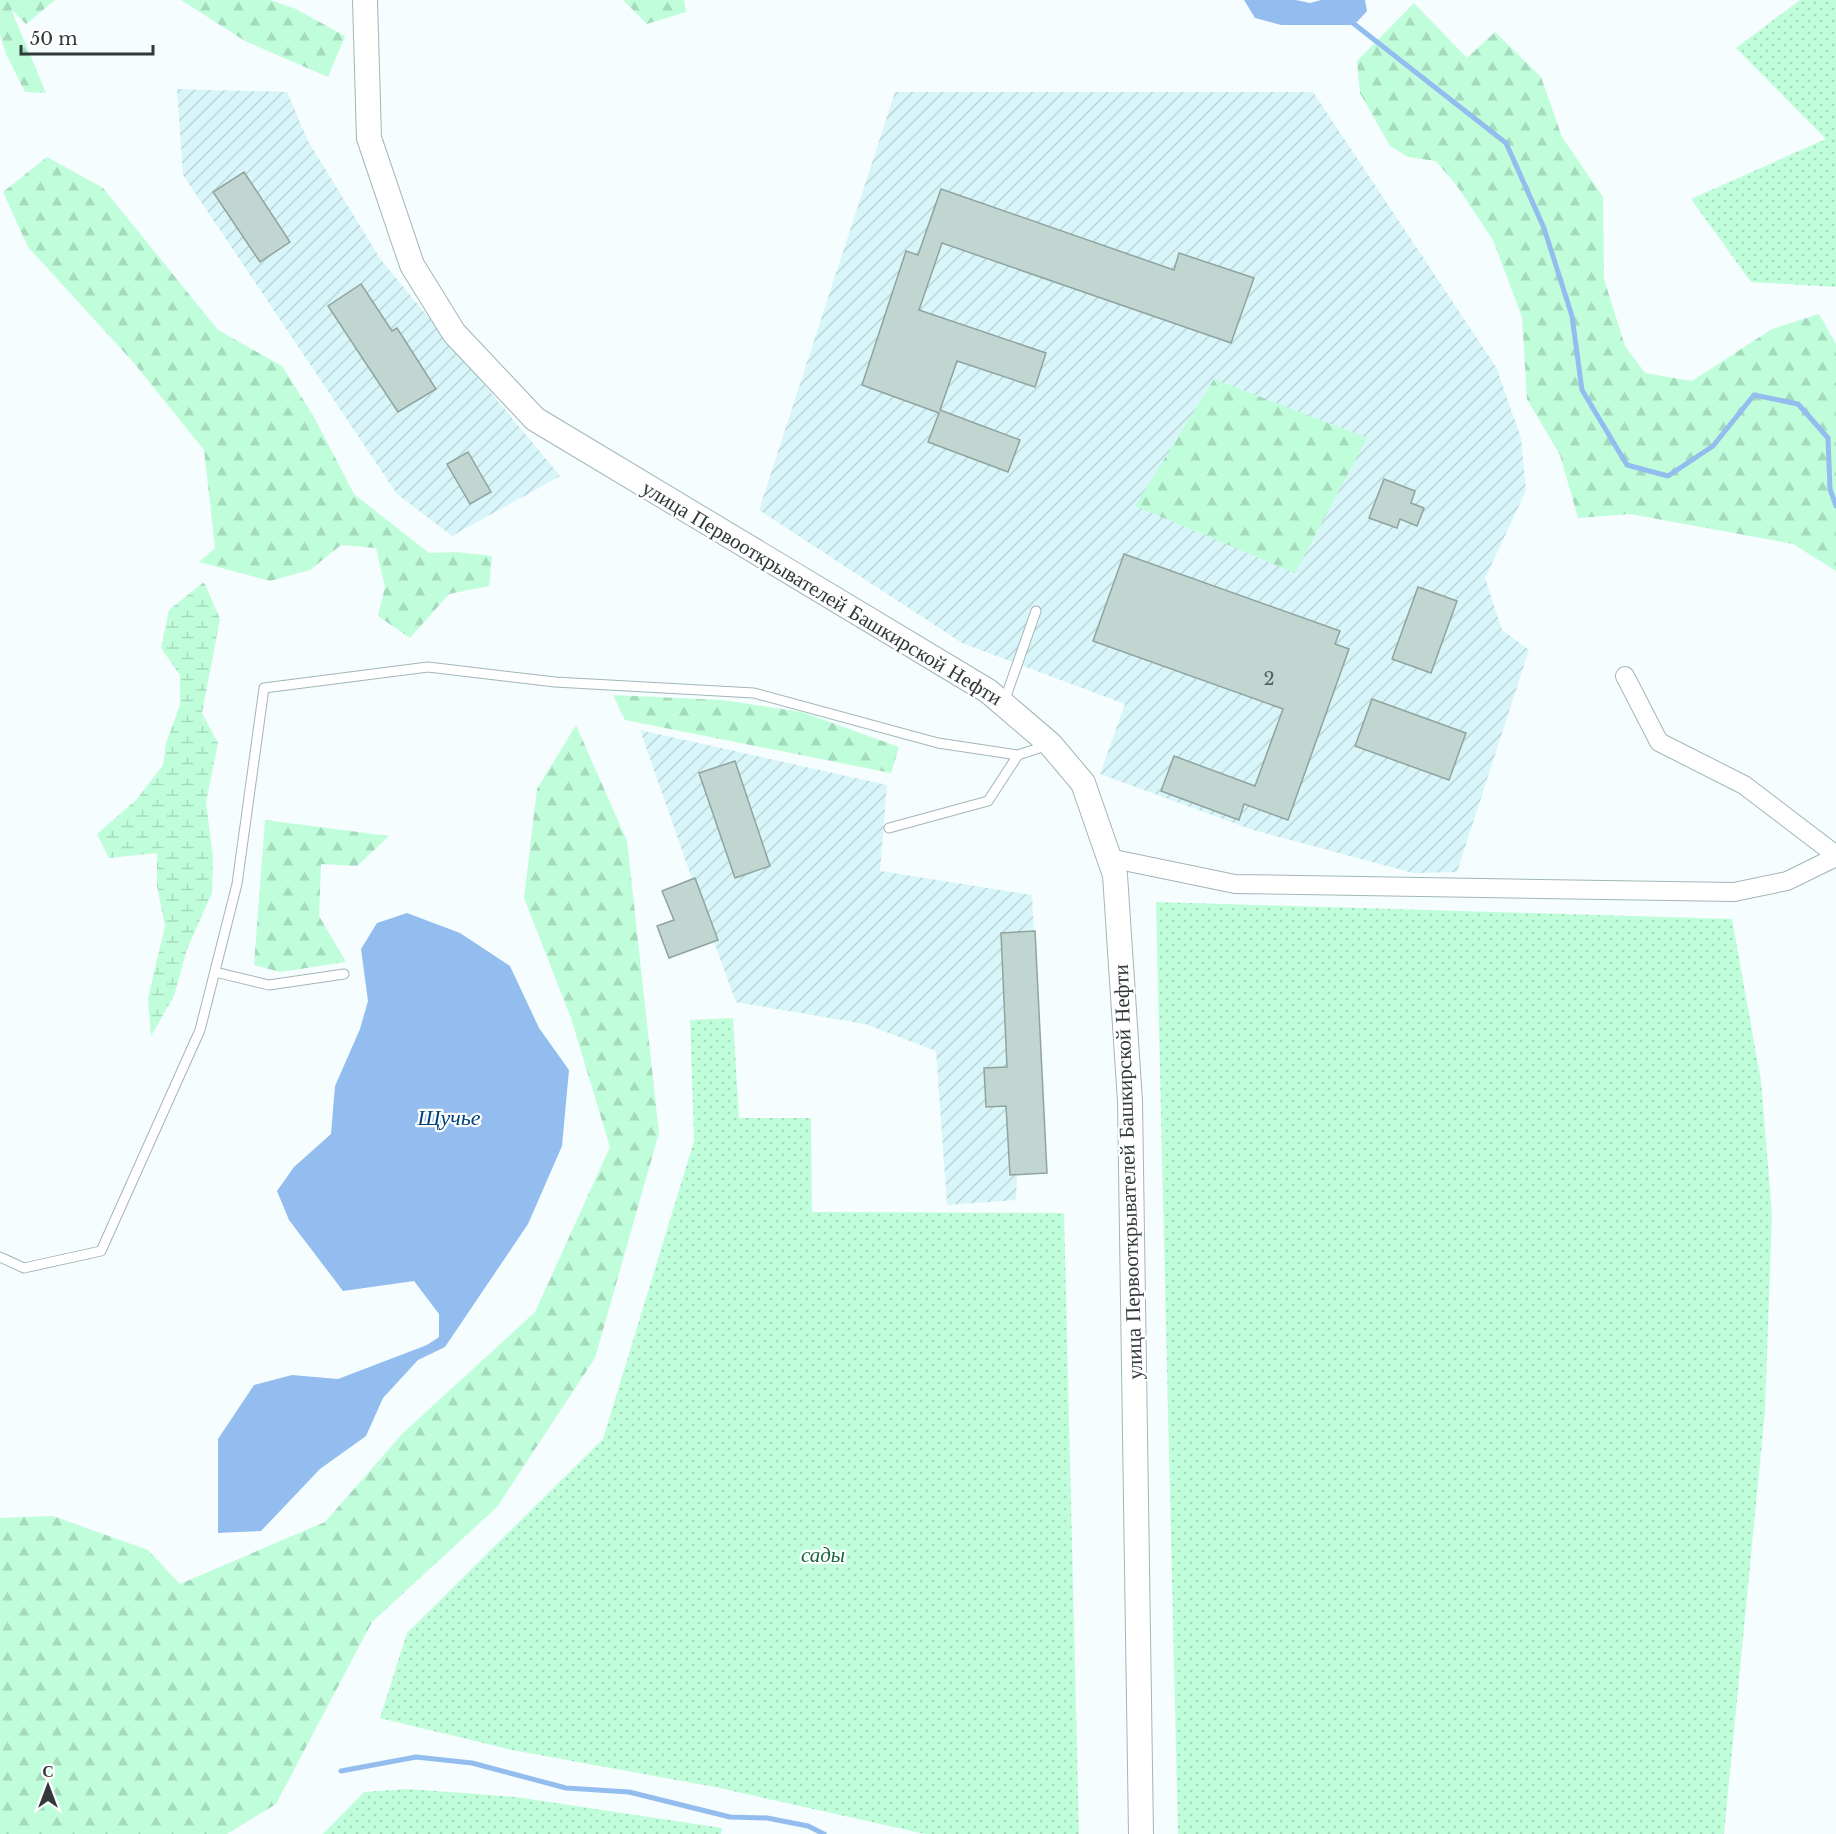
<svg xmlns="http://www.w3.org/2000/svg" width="1836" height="1834" font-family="'Libre Baskerville',serif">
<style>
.industrial{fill:url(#industrial-furrows)}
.forest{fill:url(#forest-firs)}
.wetland{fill:url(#wetland-marsh)}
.garden{fill:url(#garden-dots)}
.water{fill:#93bdef}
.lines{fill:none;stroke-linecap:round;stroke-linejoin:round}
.stream{stroke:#93bdef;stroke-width:5}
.building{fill:#c1d5d1;stroke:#90a39f;stroke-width:1.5}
.lane-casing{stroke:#a2b6b8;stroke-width:11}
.street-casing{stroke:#a2b6b8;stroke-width:20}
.secondary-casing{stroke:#a2b6b8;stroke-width:26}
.lane{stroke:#fff;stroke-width:9}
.street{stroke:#fff;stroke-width:18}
.secondary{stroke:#fff;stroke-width:24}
.labels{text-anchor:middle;stroke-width:4.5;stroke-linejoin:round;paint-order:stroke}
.number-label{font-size:18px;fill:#556060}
.street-label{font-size:21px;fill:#31393a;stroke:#fff}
.park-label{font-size:21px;font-style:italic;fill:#1a6644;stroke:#fff}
.water-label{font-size:22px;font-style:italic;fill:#01427c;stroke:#fff}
</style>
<defs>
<pattern id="industrial-furrows" width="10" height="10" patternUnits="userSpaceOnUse" patternTransform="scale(1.5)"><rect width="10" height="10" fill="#d8f6fa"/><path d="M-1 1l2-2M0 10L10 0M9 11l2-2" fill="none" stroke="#bad4d7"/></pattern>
<pattern id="forest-firs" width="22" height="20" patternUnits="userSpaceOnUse" patternTransform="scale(1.5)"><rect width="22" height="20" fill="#c0fedb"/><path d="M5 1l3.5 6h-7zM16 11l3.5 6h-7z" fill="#a5dabd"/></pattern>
<pattern id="wetland-marsh" width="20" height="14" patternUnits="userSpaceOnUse" patternTransform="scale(1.5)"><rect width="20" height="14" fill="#c0fedb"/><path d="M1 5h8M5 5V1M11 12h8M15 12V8" fill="none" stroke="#a5dabd"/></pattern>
<pattern id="garden-dots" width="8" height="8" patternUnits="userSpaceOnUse" patternTransform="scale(1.5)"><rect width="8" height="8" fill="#c0fedb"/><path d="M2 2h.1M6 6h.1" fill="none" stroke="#a5dabd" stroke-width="1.8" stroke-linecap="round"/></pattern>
</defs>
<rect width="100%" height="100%" fill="#f5fdfe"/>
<path class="industrial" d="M177 89 287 92 308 141 381 260 560 476 452 536 397 494 183 175Z
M895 92H1313L1496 367 1521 438 1526 491 1485 578 1502 630 1529 650 1457 872 1413 873 1253 830 1100 774 1125 704 962 643 759 510Z
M640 730 887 785 880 871 1032 895 1047 1173 1017 1174 1016 1200 947 1205 936 1051 865 1024 736 1002 714 942 669 958 657 926 673 920 662 891 692 879Z"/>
<path class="forest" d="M0 0H55L26 24 11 9 46 93 25 92 6 54 0 34Z
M181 0H270L296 9 345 36 328 77 245 41Z
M623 0H684L686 12 647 24Z
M1414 3 1467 58 1495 32 1541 77 1562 137 1603 197 1604 279 1625 346 1645 373 1692 381 1772 329 1819 314 1836 344V571L1793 544 1630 514 1578 518 1560 455 1527 399 1522 317 1493 240 1457 186 1436 161 1408 157 1390 146 1360 93 1357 61Z
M47 157 103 188 218 330 282 366 314 417 354 494 429 553 456 552 492 556 489 586 449 594 410 638 378 616 385 587 376 548 341 545 310 570 270 581 199 562 215 548 204 450 134 363 28 247 3 192Z
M1214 379 1367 438 1295 573 1135 506Z
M613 695 722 700 802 712 899 747 891 773 625 720Z
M576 725 627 841 659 1133 595 1358 497 1507 372 1622 276 1804 227 1834H0V1518L53 1516 148 1550 180 1584 325 1522 403 1433 535 1312 610 1147 571 1018 524 898 537 789Z
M265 820 389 836 357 866 321 864 319 916 346 962 280 972 254 965Z"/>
<path class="wetland" d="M204 582 220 619 202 713 218 743 206 802 213 858 212 893 187 949 174 996 151 1036 148 998 165 926 157 886V853L109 858 97 834 136 800 163 765 166 743 180 705V675L161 648 169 610Z"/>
<path class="garden" d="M1800 0H1836V287L1751 282 1691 199 1826 139 1736 48Z
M1156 902 1732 919 1761 1081 1772 1214 1765 1411 1724 1834H1178Z
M733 1018 739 1118H811L812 1212 1064 1213 1079 1834H925L715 1787 512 1750 380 1718 407 1633 603 1439 694 1141 690 1020Z
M408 1789 516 1797 722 1828 721 1834H323L364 1792Z"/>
<path class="water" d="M1244 0H1296L1310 3 1321 0H1365L1367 11 1357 22 1350 25H1281L1255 18Z
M407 913 460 933 510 966 539 1028 569 1070 562 1146 528 1224 445 1347 418 1360 383 1398 366 1436 320 1469 261 1531 218 1533V1439L254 1385 292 1375 338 1379 427 1345 439 1337V1314L414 1281 343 1291 289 1220 277 1191 294 1167 331 1134 335 1086 360 1029 368 1001 361 949 377 923Z"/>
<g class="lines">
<path class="stream" d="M1349 20 1506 143 1544 228 1572 316 1582 390 1627 465 1668 476 1713 446 1754 395 1798 404 1828 438 1830 489 1836 506
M341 1771 416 1757 472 1763 566 1788 629 1792 730 1817 767 1818 808 1826 824 1834"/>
</g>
<path class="building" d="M244 172 290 242 260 262 213 192Z
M941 189 1174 270 1179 253 1254 278 1231 343 942 243 919 310 1046 353 1035 387 957 361 940 410 1020 440 1008 472 928 442 939 413 862 385 906 251 918 255Z
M361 284 392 331 397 328 436 389 398 412 328 306Z
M468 452 491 492 470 504 447 464Z
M1384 479 1415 491 1411 503 1424 508 1417 526 1400 519 1397 528 1369 518Z
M1124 554 1340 631 1335 644 1349 649 1288 820 1244 804 1239 820 1161 791 1174 756 1255 786 1283 709 1093 641Z
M1418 587 1457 601 1431 673 1392 659Z
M1372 699 1466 733 1449 780 1355 746Z
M735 761 770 866 735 878 699 773Z
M695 878 718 940 669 958 657 926 674 920 662 891Z
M1035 931 1047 1173 1010 1175 1006 1106 986 1107 984 1068 1007 1067 1001 933Z"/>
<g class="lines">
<defs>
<path id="lane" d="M1004 702 1036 611
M889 828 988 801 1018 755
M215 972 269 985 344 974
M0 1257 24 1268 101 1251 200 1030 237 884 264 688 428 667 555 682 754 693 938 743 1018 755 1048 745"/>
<path id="street" d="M1625 676 1659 742 1744 785 1836 855
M1109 858 1235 884 1734 892 1787 881 1836 857"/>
<path id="secondary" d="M365 0 369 138 412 265 454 333 535 419 988 691 1050 744 1083 783 1115 875 1130 1101 1141 1834"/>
</defs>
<use href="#lane" class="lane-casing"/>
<use href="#street" class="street-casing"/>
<use href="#secondary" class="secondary-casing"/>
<use href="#lane" class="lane"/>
<use href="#street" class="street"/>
<use href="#secondary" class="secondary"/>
</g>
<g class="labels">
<g class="number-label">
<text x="1269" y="685">2</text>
</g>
<g class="street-label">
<text transform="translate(822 593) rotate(31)" y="7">улица Первооткрывателей Башкирской Нефти</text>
<text transform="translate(1128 1172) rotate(-92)" y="7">улица Первооткрывателей Башкирской Нефти</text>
</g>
<g class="park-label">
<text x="823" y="1562">сады</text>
</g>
<g class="water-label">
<text x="449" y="1125">Щучье</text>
</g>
</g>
<g transform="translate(48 1786)" stroke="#ffffff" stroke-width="4.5" paint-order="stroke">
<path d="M0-4.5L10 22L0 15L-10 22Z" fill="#31393a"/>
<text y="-9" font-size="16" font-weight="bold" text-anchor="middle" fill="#31393a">С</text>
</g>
<path d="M21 45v9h132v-9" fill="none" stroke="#31393a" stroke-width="3"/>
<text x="30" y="45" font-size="18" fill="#31393a" stroke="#ffffff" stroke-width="4.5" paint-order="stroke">50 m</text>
</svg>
